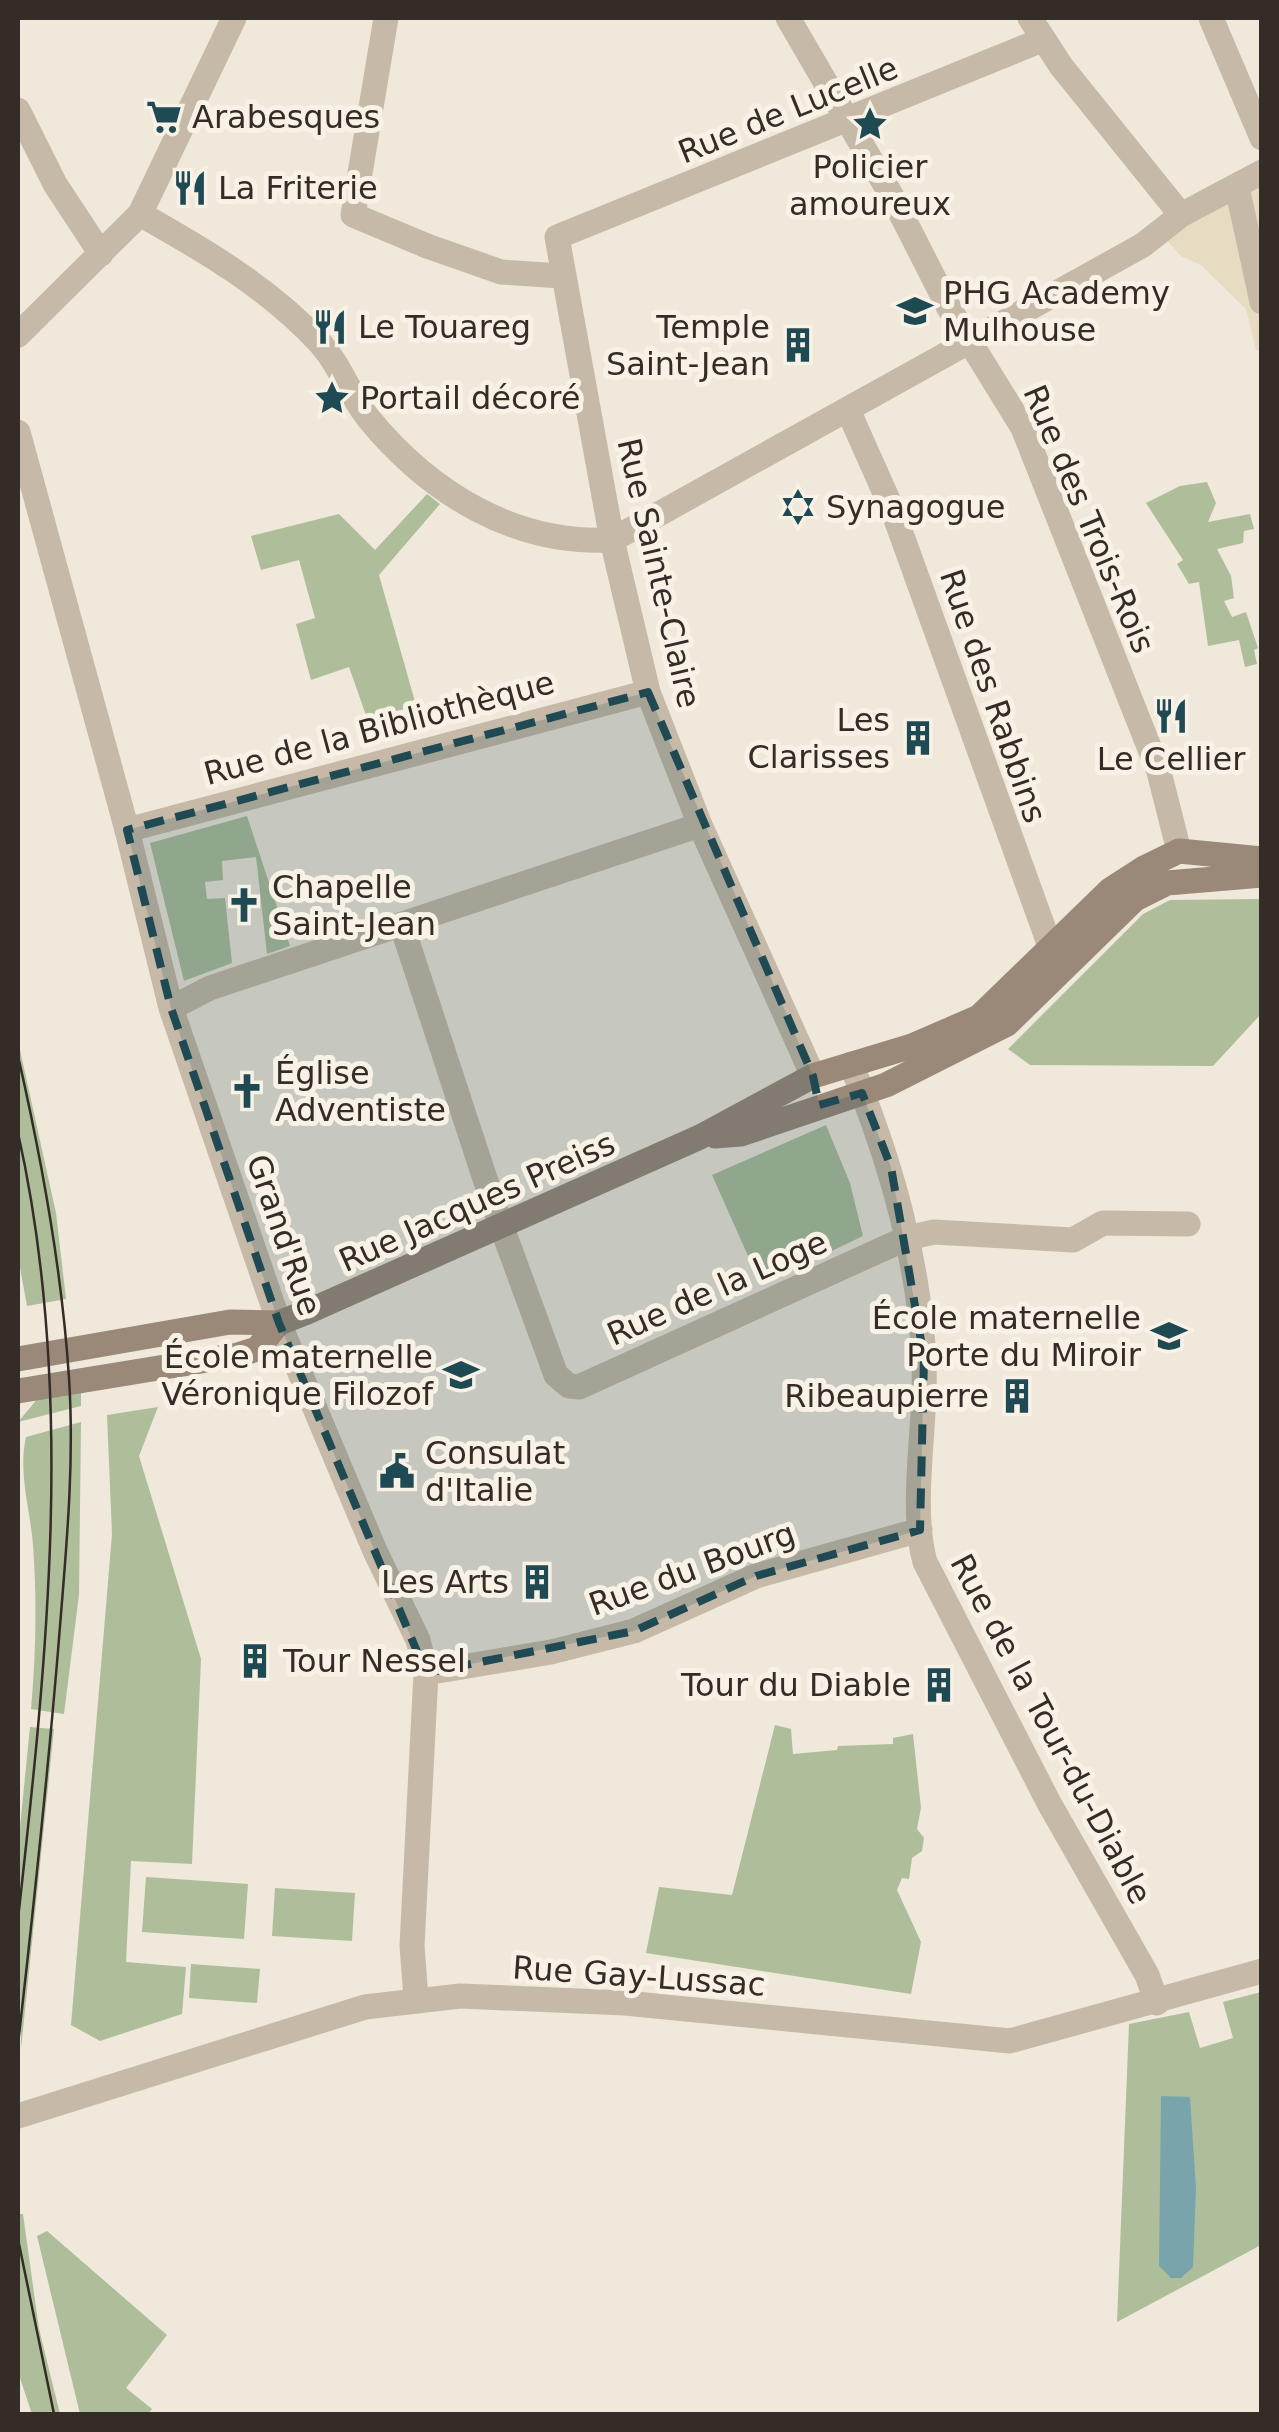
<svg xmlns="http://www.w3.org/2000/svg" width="1279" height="2432" font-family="'DejaVu Sans',sans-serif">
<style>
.green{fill:#aebe9b}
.plaza{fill:#e7dbc2}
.water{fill:#7aa4ab}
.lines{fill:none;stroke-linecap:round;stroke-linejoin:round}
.pedestrian{stroke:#c7b9a7;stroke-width:25}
.minor{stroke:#c7b9a7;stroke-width:25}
.tertiary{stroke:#c7b9a7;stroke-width:25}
.secondary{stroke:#9a8878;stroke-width:25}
.tram{stroke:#342c27;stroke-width:2.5}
.marked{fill:#1f4953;fill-opacity:0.2;stroke:#1f4953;stroke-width:8;stroke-dasharray:20 12;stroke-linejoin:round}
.labels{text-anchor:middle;stroke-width:10;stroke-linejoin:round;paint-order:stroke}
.street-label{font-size:32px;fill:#342c27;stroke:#f8f2e6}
.poi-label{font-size:32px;fill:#342c27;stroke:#f8f2e6;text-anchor:start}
</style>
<rect width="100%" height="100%" fill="#f0e8da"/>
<path class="green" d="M1207 482 1216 503 1208 522 1250 514 1254 529 1244 531 1243 543 1217 549 1231 576 1234 598 1224 601 1232 617 1246 612 1258 648 1254 650 1257 664 1245 667 1239 640 1208 646 1199 582 1189 584 1177 564 1183 560 1146 503 1180 486Z
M427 494 440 504 379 575 416 705 368 721 349 667 311 680 296 624 315 618 299 560 261 570 251 536 339 514 375 550Z
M247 816 290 946 267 954 256 857 222 861 223 880 205 882 207 899 225 898 232 963 184 981 150 843Z
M1261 899V1014L1213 1066 1030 1065 1008 1049 1143 914 1170 900Z
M18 1041 56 1213 66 1299 27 1306 18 1257Z
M826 1125 850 1183 863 1236 761 1285 712 1175Z
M81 1389V1406L18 1422 39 1397Z
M158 1407 139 1456 201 1659 192 1864 131 1861 126 1962 186 1967 182 2014 100 2041 71 2025 112 1534 107 1415Z
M81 1422 79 1595 64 1714 31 1709C36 1654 37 1600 33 1545 30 1508 18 1473 26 1437Z
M775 1725 791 1729 793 1754 837 1750 838 1746 893 1744V1738L913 1734 921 1808 917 1829 924 1838 922 1851 912 1858 909 1879 902 1878 897 1890 921 1942 911 1994 646 1953 659 1887 732 1895Z
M30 1727 54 1729 21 2049 18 1847Z
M146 1877 248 1884 244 1939 142 1932Z
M275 1888 355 1893 352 1941 272 1936Z
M191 1964 260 1969 257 2003 189 1998Z
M1261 1992V2245L1117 2322 1129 2024 1189 2012 1200 2048 1233 2038 1223 2002Z
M18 2214H23L39 2329 60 2414H32L18 2372Z
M47 2231 167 2335 126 2388 152 2409 148 2414H80L37 2236Z"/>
<path class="plaza" d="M1261 172V350H1256L1246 309 1201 265 1181 256 1161 234Z"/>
<path class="water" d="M1161 2096 1190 2097 1196 2189 1193 2267 1181 2278H1171L1159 2266Z"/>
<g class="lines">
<path class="pedestrian" d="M386 18 353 215 427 246
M18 110 55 184 101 254
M140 214C204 250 269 288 319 342 340 364 350 396 369 419 430 493 514 545 612 540
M18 335 140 214 234 18
M18 432 127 830"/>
<path class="minor" d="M788 18 894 200 949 308 1023 428 1159 772 1179 851
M1030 18 1061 66 1181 215
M1211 18 1262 138
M1237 187 1262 302
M427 246 501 272 562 276
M848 410 893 511 1051 949
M612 540 1143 245 1181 215 1262 172
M402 926 493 1203 556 1375 569 1386 579 1387 907 1238 934 1232 1073 1240 1103 1223 1188 1224
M171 1008 210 988 700 825
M851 1064C890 1160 919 1258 924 1362 927 1424 909 1504 925 1562L1049 1803 1147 1975 1157 2003
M813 1076 700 825 648 692 612 540 557 237 1042 40
M426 1673 551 1652 634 1631 756 1576 920 1530
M416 1998 412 1946 426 1673 418 1640 375 1551 279 1323 171 1008 127 830 648 692"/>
<path class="tertiary" d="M18 2116 365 2007 460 1996 625 2003 1010 2041 1262 1971"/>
<path class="secondary" d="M715 1136 741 1134 886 1085 1007 1024 1135 899 1167 883 1262 875
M18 1359 230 1322 279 1323 307 1312 700 1137 813 1076 912 1046 979 1017 1110 890 1144 868 1179 851 1262 859
M18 1391 238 1355 257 1349 279 1323"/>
<path class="tram" d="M18 1056C42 1161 62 1270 69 1378 75 1469 65 1561 58 1651 47 1782 33 1913 18 2044
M18 1133C76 1391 47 1659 18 1919
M18 2239 54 2414"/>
</g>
<path class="marked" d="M648 692 813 1076 819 1105 862 1093 891 1167 924 1358 920 1530 756 1576 634 1631 426 1673 279 1323 171 1008 127 830Z"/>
<defs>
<symbol id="supermarket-bare" viewBox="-9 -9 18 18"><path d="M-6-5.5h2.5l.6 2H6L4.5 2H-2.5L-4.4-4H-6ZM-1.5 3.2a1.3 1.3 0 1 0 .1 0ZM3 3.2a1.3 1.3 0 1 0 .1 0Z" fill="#1f4953" stroke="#f8f2e6" stroke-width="2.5" paint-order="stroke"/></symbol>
<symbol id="sight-bare" viewBox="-9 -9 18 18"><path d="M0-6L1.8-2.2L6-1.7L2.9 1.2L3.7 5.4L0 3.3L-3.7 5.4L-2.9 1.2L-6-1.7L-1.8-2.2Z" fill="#1f4953" stroke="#f8f2e6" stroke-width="2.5" paint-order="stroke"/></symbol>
<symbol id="restaurant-bare" viewBox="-9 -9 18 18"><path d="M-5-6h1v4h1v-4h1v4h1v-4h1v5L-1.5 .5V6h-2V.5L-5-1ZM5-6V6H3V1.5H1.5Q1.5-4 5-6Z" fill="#1f4953" stroke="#f8f2e6" stroke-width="2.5" paint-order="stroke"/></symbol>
<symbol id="university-bare" viewBox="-9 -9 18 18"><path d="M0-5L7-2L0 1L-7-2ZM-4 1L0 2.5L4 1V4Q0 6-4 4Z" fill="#1f4953" stroke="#f8f2e6" stroke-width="2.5" paint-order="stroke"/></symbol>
<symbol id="building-bare" viewBox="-9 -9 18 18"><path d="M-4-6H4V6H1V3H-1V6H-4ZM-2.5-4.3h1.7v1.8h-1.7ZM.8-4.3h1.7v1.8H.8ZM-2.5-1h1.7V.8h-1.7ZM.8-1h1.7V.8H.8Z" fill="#1f4953" stroke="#f8f2e6" stroke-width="2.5" paint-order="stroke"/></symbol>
<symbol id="synagogue-bare" viewBox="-9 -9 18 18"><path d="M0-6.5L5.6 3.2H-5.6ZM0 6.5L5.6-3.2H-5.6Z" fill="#1f4953" stroke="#f8f2e6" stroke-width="2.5" paint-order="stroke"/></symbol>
<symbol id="church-bare" viewBox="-9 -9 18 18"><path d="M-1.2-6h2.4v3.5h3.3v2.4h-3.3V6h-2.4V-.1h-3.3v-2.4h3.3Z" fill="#1f4953" stroke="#f8f2e6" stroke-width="2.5" paint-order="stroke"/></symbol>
<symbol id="school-bare" viewBox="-9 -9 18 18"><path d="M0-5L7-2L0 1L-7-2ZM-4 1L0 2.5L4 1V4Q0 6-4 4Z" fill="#1f4953" stroke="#f8f2e6" stroke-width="2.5" paint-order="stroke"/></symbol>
<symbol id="civic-bare" viewBox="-9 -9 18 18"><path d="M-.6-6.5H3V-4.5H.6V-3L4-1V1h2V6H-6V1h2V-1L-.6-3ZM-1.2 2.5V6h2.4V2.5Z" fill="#1f4953" stroke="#f8f2e6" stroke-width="2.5" paint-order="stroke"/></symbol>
</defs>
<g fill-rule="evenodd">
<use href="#supermarket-bare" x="139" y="92" width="50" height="50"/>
<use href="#sight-bare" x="845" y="99" width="50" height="50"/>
<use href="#restaurant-bare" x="165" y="163" width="50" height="50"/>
<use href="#university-bare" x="890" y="286" width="50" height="50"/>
<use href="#restaurant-bare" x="305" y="302" width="50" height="50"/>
<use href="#building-bare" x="773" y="320" width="50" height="50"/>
<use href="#sight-bare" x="307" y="373" width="50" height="50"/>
<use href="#synagogue-bare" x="773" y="482" width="50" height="50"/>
<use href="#restaurant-bare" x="1146" y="691" width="50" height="50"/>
<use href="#building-bare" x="893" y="713" width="50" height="50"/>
<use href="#church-bare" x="219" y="880" width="50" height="50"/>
<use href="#church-bare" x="222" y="1066" width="50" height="50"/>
<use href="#school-bare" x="1144" y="1311" width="50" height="50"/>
<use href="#school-bare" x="436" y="1350" width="50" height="50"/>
<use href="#building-bare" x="992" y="1371" width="50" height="50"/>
<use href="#civic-bare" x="372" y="1446" width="50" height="50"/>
<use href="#building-bare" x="512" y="1557" width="50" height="50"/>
<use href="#building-bare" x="230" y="1636" width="50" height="50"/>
<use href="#building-bare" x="914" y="1660" width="50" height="50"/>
</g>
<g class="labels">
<g class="street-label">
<text transform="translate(788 110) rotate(-22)" y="11">Rue de Lucelle</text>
<text transform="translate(1089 519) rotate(67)" y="11">Rue des Trois-Rois</text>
<text transform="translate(659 573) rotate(77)" y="11">Rue Sainte-Claire</text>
<text transform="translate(993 696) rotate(71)" y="11">Rue des Rabbins</text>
<text transform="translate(379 728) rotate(-15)" y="11">Rue de la Bibliothèque</text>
<text transform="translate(477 1202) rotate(-24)" y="11">Rue Jacques Preiss</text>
<text transform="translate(284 1235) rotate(71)" y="11">Grand'Rue</text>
<text transform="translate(717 1288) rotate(-24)" y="11">Rue de la Loge</text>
<text transform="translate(692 1569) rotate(-20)" y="11">Rue du Bourg</text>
<text transform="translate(1051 1729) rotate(62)" y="11">Rue de la Tour-du-Diable</text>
<text transform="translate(639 1976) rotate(4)" y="11">Rue Gay-Lussac</text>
</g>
<g class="poi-label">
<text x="192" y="128">Arabesques</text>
<text x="870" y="178" text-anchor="middle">Policier<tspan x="870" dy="37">amoureux</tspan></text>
<text x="218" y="199">La Friterie</text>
<text x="943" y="304">PHG Academy<tspan x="943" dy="37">Mulhouse</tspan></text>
<text x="358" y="338">Le Touareg</text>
<text x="770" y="338" text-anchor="end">Temple<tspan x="770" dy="37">Saint-Jean</tspan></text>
<text x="360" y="409">Portail décoré</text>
<text x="826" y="518">Synagogue</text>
<text x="890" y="731" text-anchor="end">Les<tspan x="890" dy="37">Clarisses</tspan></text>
<text x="1171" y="770" text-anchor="middle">Le Cellier</text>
<text x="272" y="898">Chapelle<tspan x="272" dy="37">Saint-Jean</tspan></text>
<text x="275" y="1084">Église<tspan x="275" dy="37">Adventiste</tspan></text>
<text x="1141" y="1329" text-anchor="end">École maternelle<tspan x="1141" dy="37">Porte du Miroir</tspan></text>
<text x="433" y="1368" text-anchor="end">École maternelle<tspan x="433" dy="37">Véronique Filozof</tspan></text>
<text x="989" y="1407" text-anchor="end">Ribeaupierre</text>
<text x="425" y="1464">Consulat<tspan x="425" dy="37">d'Italie</tspan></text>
<text x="509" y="1593" text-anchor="end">Les Arts</text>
<text x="283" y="1672">Tour Nessel</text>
<text x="911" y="1696" text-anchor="end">Tour du Diable</text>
</g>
</g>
<rect width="1279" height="2432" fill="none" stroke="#342c27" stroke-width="40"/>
</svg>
